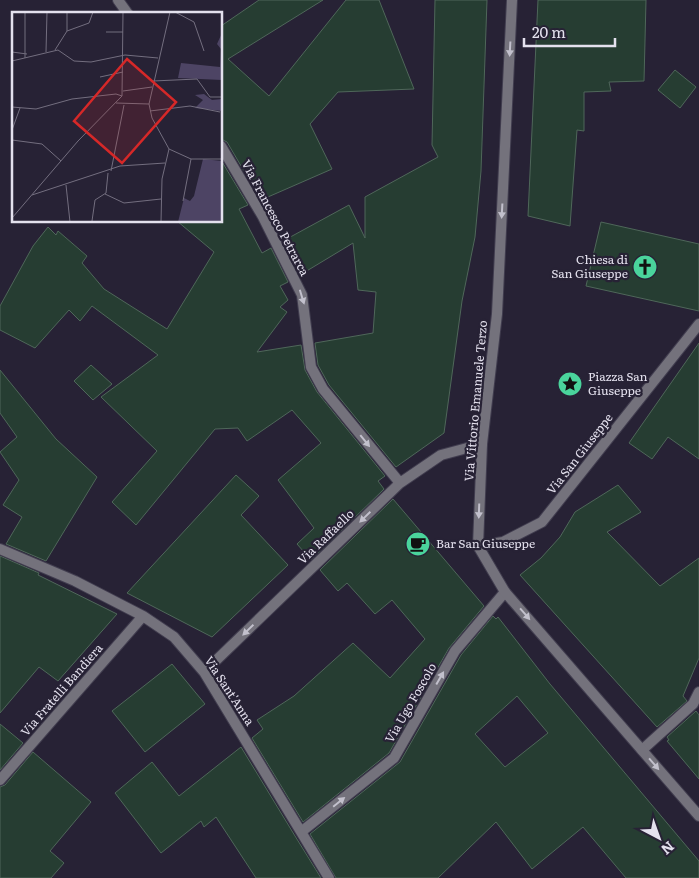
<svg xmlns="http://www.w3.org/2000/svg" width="699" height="878" font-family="Literata,serif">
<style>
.building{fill:#263d32;stroke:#4f675a;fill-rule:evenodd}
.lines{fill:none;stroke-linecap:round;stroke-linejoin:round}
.minor-casing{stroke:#413d4f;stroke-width:12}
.tertiary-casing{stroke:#413d4f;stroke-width:12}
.minor{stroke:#74727c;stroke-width:10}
.tertiary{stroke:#74727c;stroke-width:10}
.oneway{fill:#c2c0cc}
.labels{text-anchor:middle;stroke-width:4.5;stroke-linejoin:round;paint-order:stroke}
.street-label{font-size:12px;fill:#e4e1ee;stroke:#272235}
.poi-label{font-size:12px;fill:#e4e1ee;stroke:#272235;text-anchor:start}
.inset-road{fill:none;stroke:#736e7f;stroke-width:1}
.view{fill:#d62828;fill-opacity:0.15;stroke:#d62828;stroke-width:2.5}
.inset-edge{fill:none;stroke:#e4e1ee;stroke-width:2.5}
</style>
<rect width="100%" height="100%" fill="#272235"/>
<path class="building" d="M259 0H323L228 59 269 96 346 0H379L414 89 338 92 310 124 332 169 261 200 227 142 221 139V26Z
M435 0H487L481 171 475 237 462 301 444 433 396 467 329 385 318 365 315 343 373 333 376 292 358 290 353 243 300 275 283 241 349 205 365 238V197L438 157 432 145Z
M538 0H646L644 81 609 82 611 91 584 92V131L577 130 570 226 528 216Z
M675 70 696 87 680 108 658 90Z
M221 160 248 205 239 209 262 253 271 248 288 282 280 286 288 300 280 307 287 312 257 352 301 345 305 370 317 392 385 476 378 481 384 489 311 560 297 544 314 528 278 480 321 443 292 410 247 441 238 428 215 429 136 525 112 502 157 451 101 397 158 355 92 306 80 321 69 310 35 348 0 330V306L33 246 48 227 56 235 58 231 87 256 82 263 104 289 167 329 214 252 177 221H221Z
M601 222 699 244V311L586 286Z
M699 343V459L668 437 652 459 629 443Z
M91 365 112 384 93 400 74 381Z
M0 370 56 439 97 477 46 561 6 544 22 517 3 505 19 480 0 452 17 437 0 413Z
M236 475 259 496 241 515 288 565 212 637 127 593Z
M618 485 641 512 607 532 660 586 699 558V658L683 696 687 701 657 727 520 575 541 558 560 537 575 512Z
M393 499 484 606 449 648 389 753 303 822 252 738 263 729 257 720 294 696 353 643 390 678 425 639 392 600 375 614 347 583 338 591 320 570Z
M0 556 39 573 38 575 117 614 58 681 39 667 0 713Z
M493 616 496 619 498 617 550 684 699 861V878H626L583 827 532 869 496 822 438 878H336L310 834 400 762 461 655ZM517 696 548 733 505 767 475 734Z
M172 664 205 704 145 752 112 711Z
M696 711 699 715V779L667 741 669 740 667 737Z
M0 724 23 743 0 770Z
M241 747 295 836 321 878H256L216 817 204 827 201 821 161 853 115 793 152 762 179 796Z
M33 752 91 802 50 851 64 863 51 878H0V787L5 785Z"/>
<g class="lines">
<defs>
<path id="minor" d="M118 0 128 14
M221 146 263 217 302 295 311 367 323 389 400 483
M478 546 503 542 542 522 699 324
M0 549 75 581 143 616 174 637 204 672 329 878
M204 672 400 483 441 455 482 444
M642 750 693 704 699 692
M0 780 143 616
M301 832 394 758 455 651 505 592"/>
<path id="tertiary" d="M512 0 497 314 482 444 478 546 505 592 699 816"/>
</defs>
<use href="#minor" class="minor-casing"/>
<use href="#tertiary" class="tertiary-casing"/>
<use href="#minor" class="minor"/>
<use href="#tertiary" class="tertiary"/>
</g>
<defs><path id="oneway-solid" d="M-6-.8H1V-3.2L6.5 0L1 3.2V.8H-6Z" transform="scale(1.25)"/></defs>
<g class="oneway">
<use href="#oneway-solid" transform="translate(510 49) rotate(93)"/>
<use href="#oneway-solid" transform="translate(502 211) rotate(93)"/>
<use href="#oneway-solid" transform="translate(302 297) rotate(73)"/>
<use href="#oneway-solid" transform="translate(365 441) rotate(51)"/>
<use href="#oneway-solid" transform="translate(479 511) rotate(92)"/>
<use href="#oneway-solid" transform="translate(365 517) rotate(136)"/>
<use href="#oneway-solid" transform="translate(525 614) rotate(49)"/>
<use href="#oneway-solid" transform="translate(248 630) rotate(136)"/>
<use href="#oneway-solid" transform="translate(440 678) rotate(-60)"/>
<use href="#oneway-solid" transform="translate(654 764) rotate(49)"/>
<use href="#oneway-solid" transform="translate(339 802) rotate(-39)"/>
</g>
<defs>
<symbol id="church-disc" viewBox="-11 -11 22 22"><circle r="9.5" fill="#4ad49c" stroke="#272235"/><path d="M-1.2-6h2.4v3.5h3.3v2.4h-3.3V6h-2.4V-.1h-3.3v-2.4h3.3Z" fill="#111"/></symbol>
<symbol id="sight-disc" viewBox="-11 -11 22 22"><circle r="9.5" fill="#4ad49c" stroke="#272235"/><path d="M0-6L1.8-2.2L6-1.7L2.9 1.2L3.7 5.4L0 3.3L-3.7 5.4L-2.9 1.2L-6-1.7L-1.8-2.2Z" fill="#111"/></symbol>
<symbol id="cafe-disc" viewBox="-11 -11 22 22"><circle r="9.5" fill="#4ad49c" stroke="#272235"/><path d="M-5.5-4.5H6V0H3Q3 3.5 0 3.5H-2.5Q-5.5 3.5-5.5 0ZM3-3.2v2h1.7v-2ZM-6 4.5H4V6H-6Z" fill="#111"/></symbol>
</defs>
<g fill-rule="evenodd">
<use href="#church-disc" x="631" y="253" width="28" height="28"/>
<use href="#sight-disc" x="556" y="370" width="28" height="28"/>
<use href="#cafe-disc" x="404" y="530" width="28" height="28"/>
</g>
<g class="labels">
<g class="street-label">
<text transform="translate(275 218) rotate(62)" y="4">Via Francesco Petrarca</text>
<text transform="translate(476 401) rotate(-85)" y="4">Via Vittorio Emanuele Terzo</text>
<text transform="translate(580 454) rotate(-52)" y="4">Via San Giuseppe</text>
<text transform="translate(326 537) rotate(-44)" y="4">Via Raffaello</text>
<text transform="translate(62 690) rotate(-49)" y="4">Via Fratelli Bandiera</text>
<text transform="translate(229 691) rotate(57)" y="4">Via Sant'Anna</text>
<text transform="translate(411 703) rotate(-60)" y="4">Via Ugo Foscolo</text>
</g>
<g class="poi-label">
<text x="628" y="264" text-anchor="end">Chiesa di<tspan x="628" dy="14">San Giuseppe</tspan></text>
<text x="588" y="381">Piazza San<tspan x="588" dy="14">Giuseppe</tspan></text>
<text x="436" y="548">Bar San Giuseppe</text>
</g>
</g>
<g transform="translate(12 12)">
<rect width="210" height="210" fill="#272235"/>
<path d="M210 21V68L166 66 169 51 208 55 209 37 205 32ZM192 82 200 88 210 87V99L183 96 191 88 183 83ZM191 147 210 149V206L208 210H166L172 186 178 189 182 184Z" fill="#4d4464"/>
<path class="inset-road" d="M13 0V46M163 0 182 10 192 39M55 19V0M94 20H111M43 38 55 19 77 11 81 0M0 40 15 42M34 40 35 0M0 49 46 38 62 49 79 50 113 43 146 46M88 65 111 60M141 69 185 67 198 85H210M111 79 140 75M104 91 137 92M0 95 24 97 60 87 104 82 110 84M138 99 178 94 208 100M0 118 8 96M0 128 30 132 49 149M157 137 179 147H210M99 159 112 93M54 173 58 210M93 182 112 191 149 187M20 183 108 154 153 151M171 189 179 147M0 206 66 129 110 84 111 0M80 209 83 188 94 181 96 161M77 210H93M149 210 150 167 157 137 140 106 137 92 158 0"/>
<path class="view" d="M115 47 164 90 110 151 62 109Z"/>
<rect width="210" height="210" class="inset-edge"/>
</g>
<g transform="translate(659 838) rotate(139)" stroke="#272235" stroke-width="4" paint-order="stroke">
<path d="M0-4L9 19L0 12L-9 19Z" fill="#e4e1ee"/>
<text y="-8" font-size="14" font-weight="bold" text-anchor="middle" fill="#e4e1ee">N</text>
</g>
<path d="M524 38v8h91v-8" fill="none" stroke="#e4e1ee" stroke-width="2.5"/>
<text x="532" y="38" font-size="15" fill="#e4e1ee" stroke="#272235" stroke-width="4" paint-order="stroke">20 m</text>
</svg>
